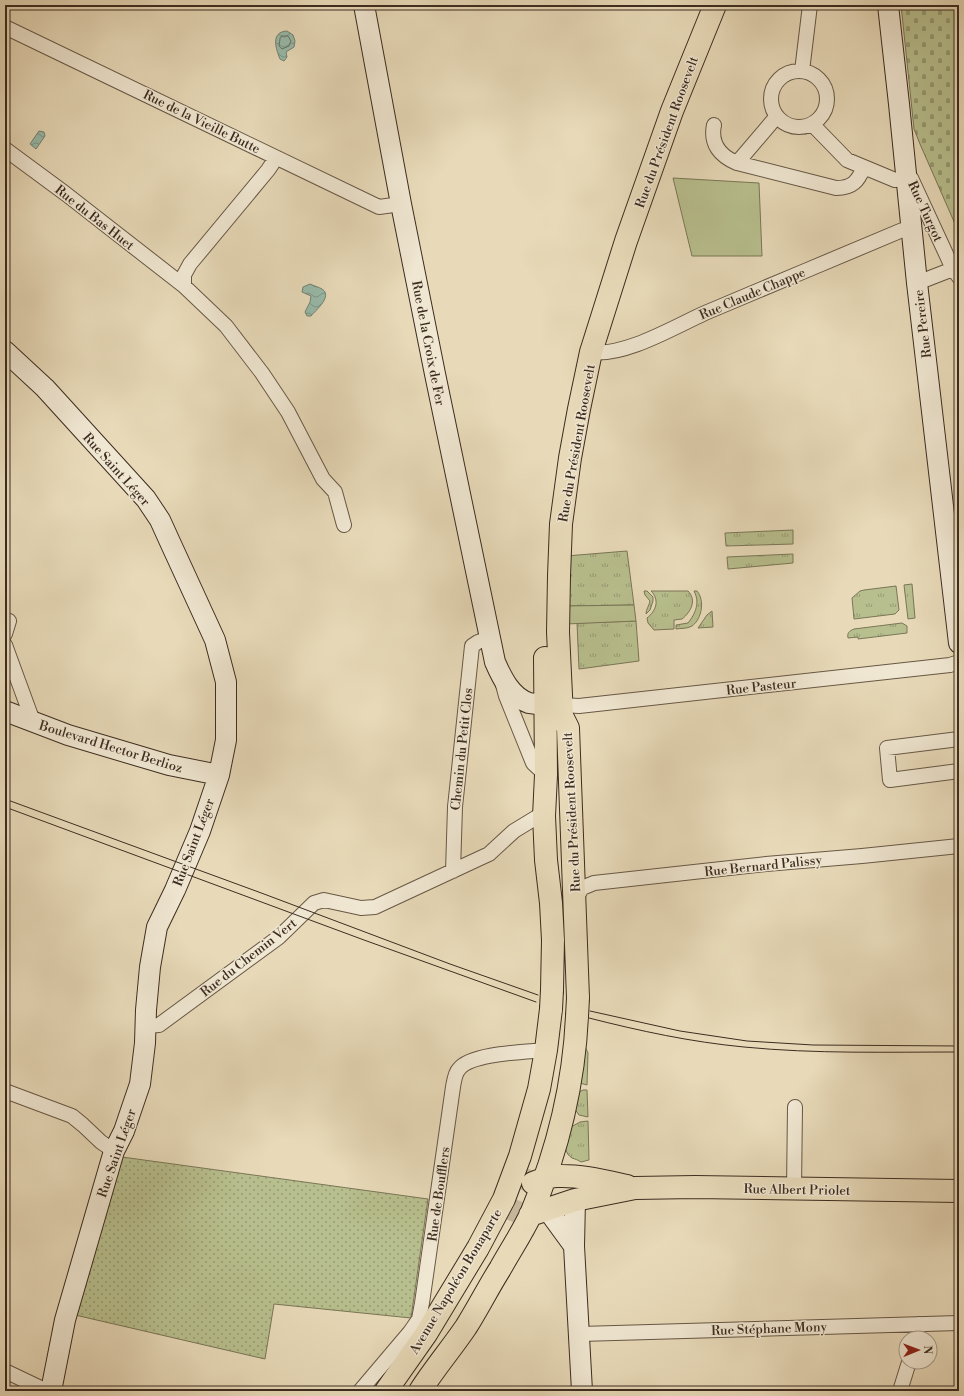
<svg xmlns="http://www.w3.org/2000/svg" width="964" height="1396" font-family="'Libre Bodoni',serif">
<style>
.grass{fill:url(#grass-tufts);stroke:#7a7657}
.cemetery{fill:url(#cemetery-stones);stroke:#7a7657}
.park{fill:url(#park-dots);stroke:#7a7657}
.pitch{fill:#b8bf8e;stroke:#7a7657}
.water{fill:url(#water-waves);stroke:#738273}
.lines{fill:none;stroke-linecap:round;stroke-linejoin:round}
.shore{stroke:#6a7466;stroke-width:1}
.primary-tunnel{stroke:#c6b79a;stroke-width:22;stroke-dasharray:22 11;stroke-linecap:butt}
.street-casing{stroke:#675846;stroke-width:16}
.secondary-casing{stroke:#3c2c20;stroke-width:22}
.primary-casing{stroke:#3c2c20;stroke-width:24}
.street{stroke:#f0e7d2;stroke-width:14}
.secondary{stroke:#f0e7d2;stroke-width:20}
.primary{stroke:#e8dab9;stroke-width:22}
.tram{stroke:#3c2c20;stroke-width:1}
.primary-bridge-casing{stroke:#3c2c20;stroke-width:24;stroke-linecap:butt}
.primary-bridge{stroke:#e8dab9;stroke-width:22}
.labels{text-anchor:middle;stroke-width:3;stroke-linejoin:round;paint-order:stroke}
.street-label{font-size:13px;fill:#3c2c20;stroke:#f0e7d2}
</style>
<defs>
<pattern id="grass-tufts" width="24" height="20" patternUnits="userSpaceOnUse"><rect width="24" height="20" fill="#b8bf8e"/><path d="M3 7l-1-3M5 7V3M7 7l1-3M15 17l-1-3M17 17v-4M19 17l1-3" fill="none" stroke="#979b74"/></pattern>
<pattern id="cemetery-stones" width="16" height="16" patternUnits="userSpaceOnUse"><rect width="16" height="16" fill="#b8bf8e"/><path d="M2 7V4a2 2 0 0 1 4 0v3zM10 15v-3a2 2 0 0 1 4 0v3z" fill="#979b74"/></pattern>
<pattern id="park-dots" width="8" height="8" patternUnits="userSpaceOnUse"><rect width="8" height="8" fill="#b8bf8e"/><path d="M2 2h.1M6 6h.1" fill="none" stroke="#979b74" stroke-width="1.8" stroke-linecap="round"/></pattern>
<pattern id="water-waves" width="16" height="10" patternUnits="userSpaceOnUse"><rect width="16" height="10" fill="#98bbab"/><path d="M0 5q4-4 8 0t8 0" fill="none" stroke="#7d988b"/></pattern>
</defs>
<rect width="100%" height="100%" fill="#e8dab9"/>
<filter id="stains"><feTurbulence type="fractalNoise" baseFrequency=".005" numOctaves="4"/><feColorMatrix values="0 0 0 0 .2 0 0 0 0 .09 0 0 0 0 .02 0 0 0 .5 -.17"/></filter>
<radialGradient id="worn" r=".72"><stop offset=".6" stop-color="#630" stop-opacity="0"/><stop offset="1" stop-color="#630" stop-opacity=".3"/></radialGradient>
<path class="grass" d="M793 530V544L726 546 725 533Z
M627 551 634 605 565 606 566 556Z
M793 554V563L728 569 727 557Z
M912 584 915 618 908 619 904 585Z
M896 586 899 610 895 614 854 619 852 598 860 591 864 590Z
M644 591H647L653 597V601L650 610 646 614C646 609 649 606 650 601L645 595Z
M651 591H688C697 600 691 612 682 619L674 620V629L654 630 648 623 647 618C656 611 660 600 651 591Z
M694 591H697C705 600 702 619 692 626 687 629 681 628 676 629V625L688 623C696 613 700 602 694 591Z
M712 611 713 627 698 628 707 615Z
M636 621 639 661 579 669 577 623Z
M902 623 907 626V633L858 639V637L848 638C847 633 849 631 854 629Z
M584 1044 588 1053 587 1085 580 1083Z
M583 1090H587L588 1117 579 1115 574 1108 579 1092Z
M588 1121 589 1160 581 1162C578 1160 575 1159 572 1158 560 1150 568 1137 571 1127L580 1122Z"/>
<path class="cemetery" d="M901 5H959V233L920 144 914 129Z"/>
<path class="park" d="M122 1157 428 1199 411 1318 274 1304 265 1359 75 1315Z"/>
<path class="pitch" d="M673 178 759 183 762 256H692Z
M634 605 636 621 566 624 565 606Z"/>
<path class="water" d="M287 31 293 35 295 41 294 47 286 52 287 57 284 61 280 59C276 49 270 32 287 31Z
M39 131 44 132 45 136 36 149 30 144Z
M310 284C314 286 319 287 322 289 333 296 316 310 311 316H307L305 312 310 302 311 296 302 292 303 287Z"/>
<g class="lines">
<path class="shore" d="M282 36H288L291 41 289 46 282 49 279 46 280 39Z"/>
<path class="primary-tunnel" d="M513 1222 538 1161"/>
<defs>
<path id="street" d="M5 27 379 207 401 204
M771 99a28 28 0 1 1 56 0a28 28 0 1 1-56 0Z
M802 71 810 5
M812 124 847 160 895 180 907 179
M714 125C710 144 720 156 737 163L836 188C853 188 858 181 864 167
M5 149 66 194 184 286
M276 158 268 170 190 264 184 275V286L226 326 262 373 288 412 323 479 335 492 344 525
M737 163 777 116
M911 178 953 269 959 277
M917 283 953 269
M591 352C624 357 674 327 705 313 770 286 835 258 900 231L912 227
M5 634 9 621
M5 645 31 716 29 720
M503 685 506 696 533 763 546 775
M562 705 579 706 950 665 959 662
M959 739 887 748 890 780 959 771
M453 871 455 807 472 646 478 642 489 638
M575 900 582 888 594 883 766 864 862 856 959 846
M145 1026 159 1025 279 937 314 903 324 900 361 908 375 907 489 854 514 831 537 817 544 816
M5 1091 72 1116 83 1125 101 1142 114 1151
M794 1189 795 1107
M580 1334 959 1323
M916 1338 919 1324
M5 1371 47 1391
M360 1391 410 1332 419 1319 422 1303 453 1087C454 1081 455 1073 459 1069 471 1053 526 1052 546 1050
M900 1391 909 1362"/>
<path id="secondary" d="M364 5 401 204 435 374 495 662C502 678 511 697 529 703 534 704 540 704 545 704
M888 5 899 104 917 283 959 643
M5 351 45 388 146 499 160 520 170 542 215 640 226 682V740L219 775 200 831 175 890 157 927 150 967 146 1010 145 1043 140 1084 124 1131 114 1151 65 1320 51 1391
M5 711 68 735 169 765 219 775
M575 1200 574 1246 582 1391
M547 1209 574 1246"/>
<path id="primary" d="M545 658 546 775 544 816 546 860 551 903 553 940 552 990
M578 998 568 728 562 716 558 632 559 576 561 524 570 458 579 409 591 352 626 241 672 111 715 5
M533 1183C541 1180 549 1176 557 1176 580 1175 604 1181 627 1186
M530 1215 575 1200 635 1188 695 1187 959 1191
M386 1391 426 1334 478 1248 504 1199 520 1156 539 1089 546 1050 551 1009
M420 1391C434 1369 451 1349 466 1327 478 1308 488 1288 500 1269 510 1251 522 1233 531 1214 557 1152 574 1083 577 1016"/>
</defs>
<use href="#street" class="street-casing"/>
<use href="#secondary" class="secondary-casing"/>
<use href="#primary" class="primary-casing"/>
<use href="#street" class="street"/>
<use href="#secondary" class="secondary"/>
<use href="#primary" class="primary"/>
<path class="tram" d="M5 799 264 894 450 964 538 995
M5 807 364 940 536 1002
M590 1011 680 1031 747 1041 813 1045 959 1046
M589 1018C640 1031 691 1042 744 1047 815 1054 887 1052 959 1052"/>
<defs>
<path id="primary-bridge" d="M551 1009 552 990
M577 1016 578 998"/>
</defs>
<use href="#primary-bridge" class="primary-bridge-casing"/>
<use href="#primary-bridge" class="primary-bridge"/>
</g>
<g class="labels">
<g class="street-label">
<text transform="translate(202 121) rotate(26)" y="5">Rue de la Vieille Butte</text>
<text transform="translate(666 132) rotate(-70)" y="5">Rue du Président Roosevelt</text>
<text transform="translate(926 211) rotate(65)" y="5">Rue Turgot</text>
<text transform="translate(95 217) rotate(38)" y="5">Rue du Bas Huet</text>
<text transform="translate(752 293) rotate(-23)" y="5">Rue Claude Chappe</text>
<text transform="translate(922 324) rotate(-97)" y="5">Rue Pereire</text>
<text transform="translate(429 343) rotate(79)" y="5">Rue de la Croix de Fer</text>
<text transform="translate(576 443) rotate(-80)" y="5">Rue du Président Roosevelt</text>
<text transform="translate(117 469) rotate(48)" y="5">Rue Saint Léger</text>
<text transform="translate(761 686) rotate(-6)" y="5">Rue Pasteur</text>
<text transform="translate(111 746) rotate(17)" y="5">Boulevard Hector Berlioz</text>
<text transform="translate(461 749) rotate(-84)" y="5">Chemin du Petit Clos</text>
<text transform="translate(571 812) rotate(-93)" y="5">Rue du Président Roosevelt</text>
<text transform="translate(193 842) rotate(-69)" y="5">Rue Saint Léger</text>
<text transform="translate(763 865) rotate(-6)" y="5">Rue Bernard Palissy</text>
<text transform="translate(248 957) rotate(-38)" y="5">Rue du Chemin Vert</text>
<text transform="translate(116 1153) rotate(-71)" y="5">Rue Saint Léger</text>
<text transform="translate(797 1189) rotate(1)" y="5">Rue Albert Priolet</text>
<text transform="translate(438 1194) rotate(-82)" y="5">Rue de Boufflers</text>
<text transform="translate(455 1281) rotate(-59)" y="5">Avenue Napoléon Bonaparte</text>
<text transform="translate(769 1328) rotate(-2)" y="5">Rue Stéphane Mony</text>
</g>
</g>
<rect width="964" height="1396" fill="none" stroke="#e8dab9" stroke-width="20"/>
<rect x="6" y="6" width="952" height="1384" fill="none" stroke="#3c2c20" stroke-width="2"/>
<rect x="10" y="10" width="944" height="1376" fill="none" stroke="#3c2c20"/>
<g transform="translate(918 1350) rotate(89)"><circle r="19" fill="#f0e7d2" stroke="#a89c8b"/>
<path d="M0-3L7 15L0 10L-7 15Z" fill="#8f2418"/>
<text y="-6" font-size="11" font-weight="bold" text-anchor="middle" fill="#3c2c20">N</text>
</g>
<rect width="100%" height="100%" filter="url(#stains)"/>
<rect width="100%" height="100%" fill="url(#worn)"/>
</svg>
